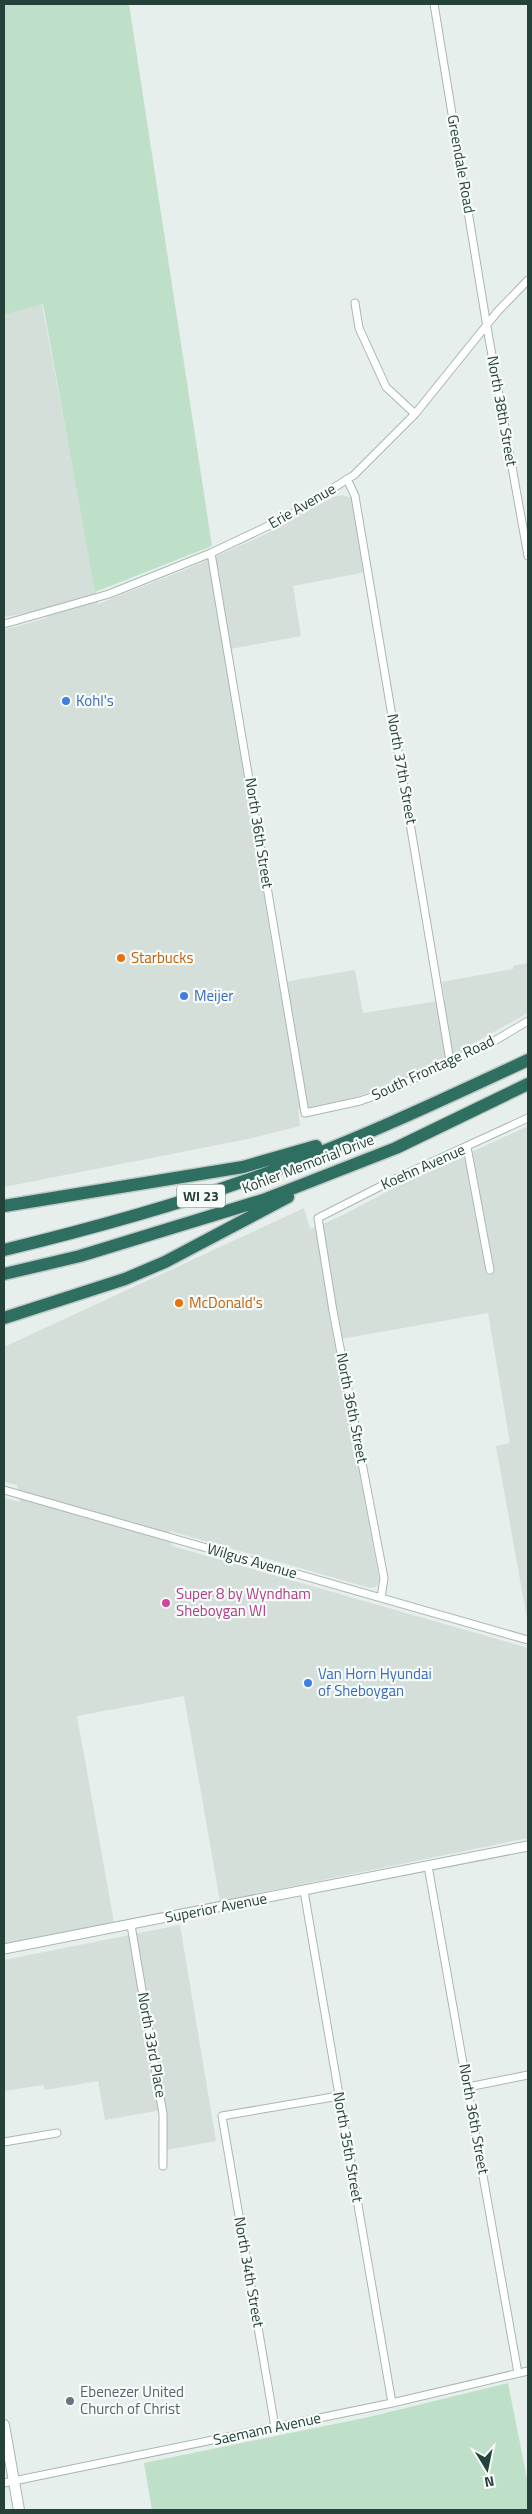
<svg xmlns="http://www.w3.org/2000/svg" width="532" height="2514" font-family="'Titillium Web',sans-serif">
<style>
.built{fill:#d4dfda}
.green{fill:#bfe0c8}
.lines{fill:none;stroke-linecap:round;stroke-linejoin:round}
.minor-casing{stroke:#a8b8b2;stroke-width:9}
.tertiary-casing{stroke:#a8b8b2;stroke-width:11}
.secondary-casing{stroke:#a4bbb3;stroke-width:12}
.motorway-casing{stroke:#c2cac8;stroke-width:15}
.minor{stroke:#fff;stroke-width:7}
.tertiary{stroke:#fff;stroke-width:9}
.secondary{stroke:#fff;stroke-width:10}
.motorway{stroke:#2f6f62;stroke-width:12}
.shop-dot{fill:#3f7fe0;stroke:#f7fbf9;stroke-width:2}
.food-dot{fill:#e8710a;stroke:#f7fbf9;stroke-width:2}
.hotel-dot{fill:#d1479c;stroke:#f7fbf9;stroke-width:2}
.worship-dot{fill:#6b7280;stroke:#f7fbf9;stroke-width:2}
.labels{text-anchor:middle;stroke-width:4.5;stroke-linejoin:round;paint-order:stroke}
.shield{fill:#f7fbf9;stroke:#637a73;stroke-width:1}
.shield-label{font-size:14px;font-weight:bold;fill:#24423a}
.street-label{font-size:15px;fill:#24423a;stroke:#f7fbf9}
.shop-label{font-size:15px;fill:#366cbe;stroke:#f7fbf9;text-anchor:start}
.food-label{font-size:15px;fill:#c56008;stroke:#f7fbf9;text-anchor:start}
.hotel-label{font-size:15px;fill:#b23c85;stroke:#f7fbf9;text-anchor:start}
.worship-label{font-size:15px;fill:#5b616d;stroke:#f7fbf9;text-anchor:start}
</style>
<rect width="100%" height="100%" fill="#e6efeb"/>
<path class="built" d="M42 304 98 604 182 571 262 536 333 497 343 495 351 498 353 502 366 572 293 586 301 636 225 650 278 983 355 970 363 1013 445 1000 442 982 513 969V966L528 963V1013L435 1065 402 1080 356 1097 298 1110 300 1126 248 1139 4 1187V630L47 618 44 610 4 617V315Z
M528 1126V1624L496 1446 510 1443 488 1313 335 1340 378 1573 379 1582 376 1587 370 1588 170 1531 172 1546 528 1648V1838L220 1901 184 1696 77 1716 114 1922 4 1944V1498L20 1502 17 1485 4 1482V1347L304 1208 310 1229 339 1217 400 1185Z
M180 1925 216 2141 167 2150V2109L105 2120 98 2081 45 2090 43 2085 4 2091V1960Z"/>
<path class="green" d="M4 4H129L212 546 95 592 43 304 4 315Z
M508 2383 528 2484V2510H152L144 2463 369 2417Z"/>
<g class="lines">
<defs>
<path id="minor" d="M434 4 488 333 528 556
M355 303 359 328 386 387 415 414
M347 479 355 496 450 1061
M211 553 305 1113 360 1101 386 1092 496 1040 528 1021
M4 624 109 594 211 553 287 517 354 475 415 414 498 311 528 280
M467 1147 490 1270
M4 1490 528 1640
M381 1598 384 1578 333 1311 318 1218 395 1179 528 1118
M428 1866 518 2373
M304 1891 392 2403
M131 1925 163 2114V2166
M468 2087 528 2075
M4 2142 57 2133
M275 2427 222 2116 339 2096
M4 2483 392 2403 528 2371"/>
<path id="tertiary" d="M4 1949 528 1846"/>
<path id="secondary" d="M4 2425 19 2510"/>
<path id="motorway" d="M4 1206 243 1167 316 1146
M4 1250C86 1230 167 1208 247 1180 344 1146 436 1103 528 1060
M4 1274 80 1256 263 1200 396 1148 528 1084
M4 1318 125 1279 165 1262 288 1197"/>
</defs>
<use href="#minor" class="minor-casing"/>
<use href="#tertiary" class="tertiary-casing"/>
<use href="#secondary" class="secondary-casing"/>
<use href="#motorway" class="motorway-casing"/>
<use href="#minor" class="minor"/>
<use href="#tertiary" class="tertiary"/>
<use href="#secondary" class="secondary"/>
<use href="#motorway" class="motorway"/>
</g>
<g class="shop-dot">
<circle cx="66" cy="701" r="5"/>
<circle cx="184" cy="996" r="5"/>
<circle cx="308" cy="1683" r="5"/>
</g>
<g class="food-dot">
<circle cx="121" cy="958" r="5"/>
<circle cx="179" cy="1303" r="5"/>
</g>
<circle class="hotel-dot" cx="166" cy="1603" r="5"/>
<circle class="worship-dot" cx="70" cy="2401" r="5"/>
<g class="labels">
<rect class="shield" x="177" y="1184.5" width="48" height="23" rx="4"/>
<g class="shield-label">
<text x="201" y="1201">WI 23</text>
</g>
<g class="street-label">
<text transform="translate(461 164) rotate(80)" y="5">Greendale Road</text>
<text transform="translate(502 411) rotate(80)" y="5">North 38th Street</text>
<text transform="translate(302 506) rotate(-30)" y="5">Erie Avenue</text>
<text transform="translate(402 769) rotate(80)" y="5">North 37th Street</text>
<text transform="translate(259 833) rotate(81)" y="5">North 36th Street</text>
<text transform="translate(433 1068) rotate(-25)" y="5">South Frontage Road</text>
<text transform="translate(308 1164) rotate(-21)" y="5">Kohler Memorial Drive</text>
<text transform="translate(423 1167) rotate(-24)" y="5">Koehn Avenue</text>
<text transform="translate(352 1408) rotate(79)" y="5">North 36th Street</text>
<text transform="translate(252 1561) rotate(16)" y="5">Wilgus Avenue</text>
<text transform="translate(216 1908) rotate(-11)" y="5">Superior Avenue</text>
<text transform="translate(152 2045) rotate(80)" y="5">North 33rd Place</text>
<text transform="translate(474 2119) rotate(80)" y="5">North 36th Street</text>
<text transform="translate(348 2147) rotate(80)" y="5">North 35th Street</text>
<text transform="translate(249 2272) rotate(80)" y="5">North 34th Street</text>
<text transform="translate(267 2429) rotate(-12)" y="5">Saemann Avenue</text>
</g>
<g class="shop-label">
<text x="76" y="706">Kohl's</text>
<text x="194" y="1001">Meijer</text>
<text x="318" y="1679">Van Horn Hyundai<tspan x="318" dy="17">of Sheboygan</tspan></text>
</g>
<g class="food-label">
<text x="131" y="963">Starbucks</text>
<text x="189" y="1308">McDonald's</text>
</g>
<g class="hotel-label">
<text x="176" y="1599">Super 8 by Wyndham<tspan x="176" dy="17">Sheboygan WI</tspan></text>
</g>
<g class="worship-label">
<text x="80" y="2397">Ebenezer United<tspan x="80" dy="17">Church of Christ</tspan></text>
</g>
</g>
<rect width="532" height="2514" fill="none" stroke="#24423a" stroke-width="10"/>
<g transform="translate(487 2469) rotate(170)" stroke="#f7fbf9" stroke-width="4" paint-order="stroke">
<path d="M0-4L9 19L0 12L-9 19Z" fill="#24423a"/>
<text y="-8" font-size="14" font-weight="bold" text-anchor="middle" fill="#24423a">N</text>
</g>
</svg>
